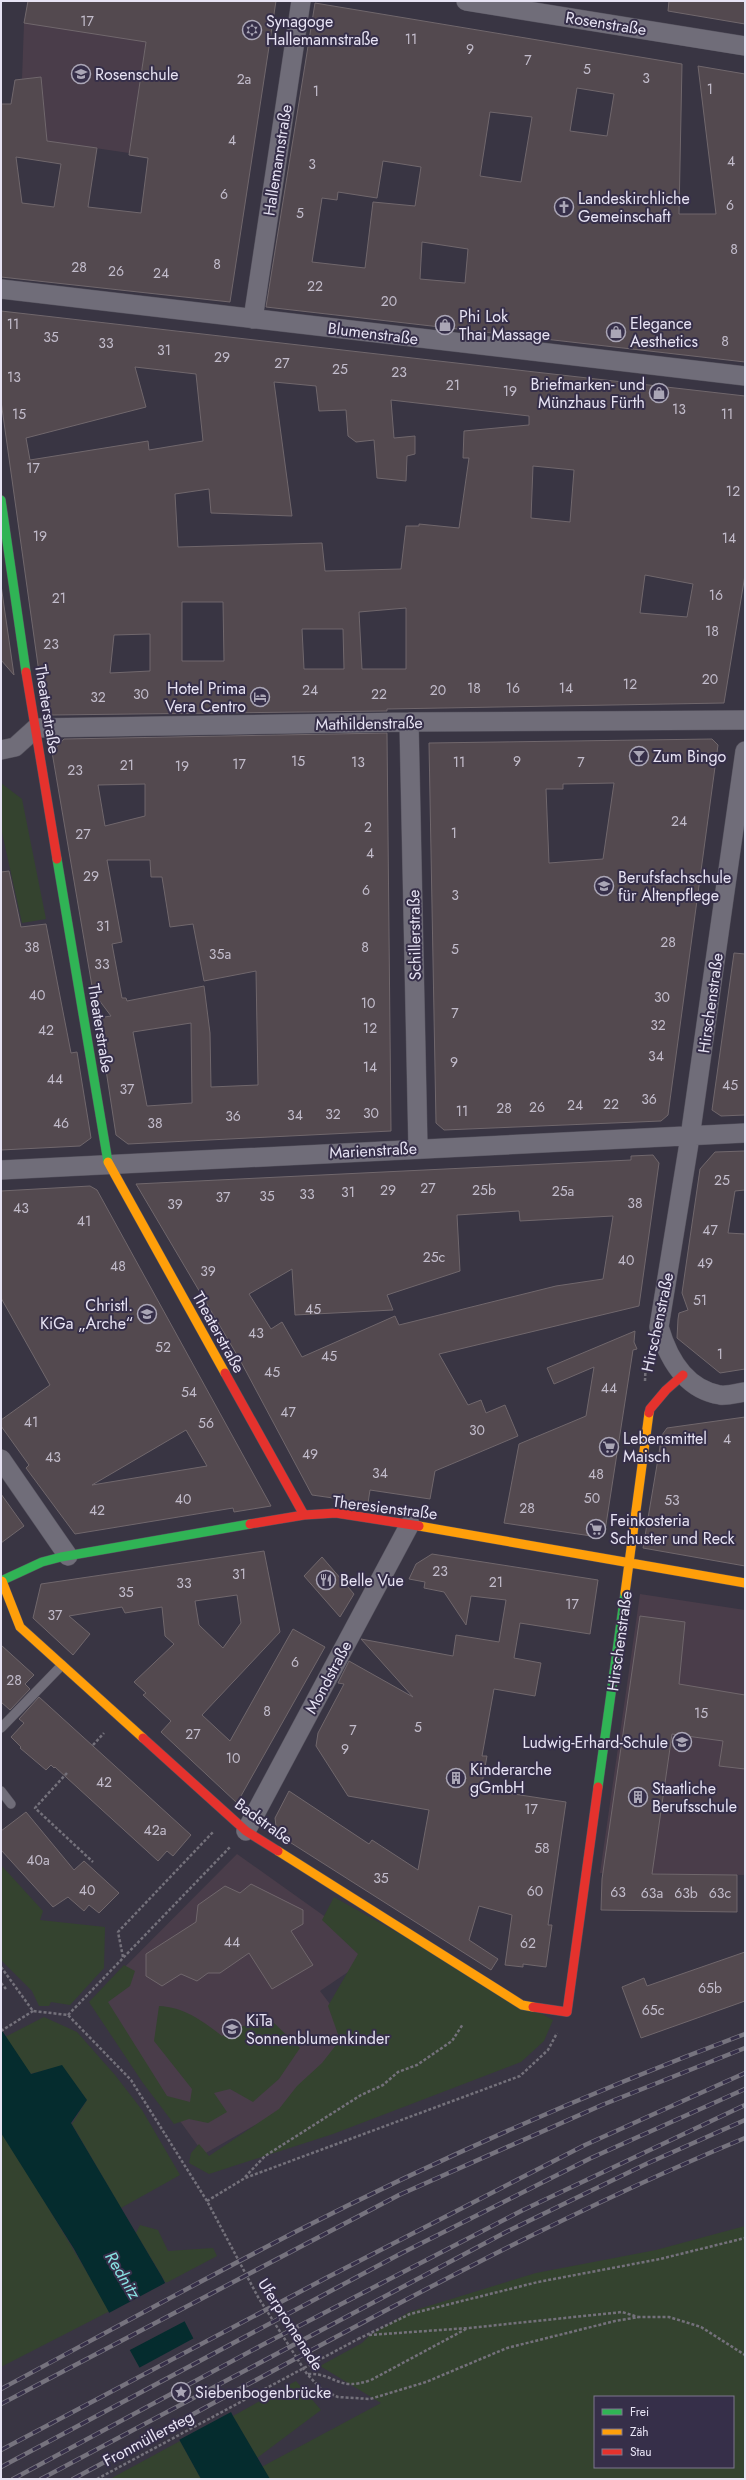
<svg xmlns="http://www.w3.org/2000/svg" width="746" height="2480" font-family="Jost,sans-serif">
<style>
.education{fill:#4a3d4a}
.green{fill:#34432f;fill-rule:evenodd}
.water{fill:#052c2e}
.pier{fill:#393543}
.building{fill:#53494f;stroke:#70676c;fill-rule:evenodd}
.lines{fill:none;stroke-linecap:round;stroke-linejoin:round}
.lane-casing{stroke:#54515d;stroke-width:10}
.street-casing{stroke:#54515d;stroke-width:20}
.fast-casing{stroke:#54515d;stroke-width:10}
.slow-casing{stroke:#54515d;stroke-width:10}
.jam-casing{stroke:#54515d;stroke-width:10}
.path{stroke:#74717b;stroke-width:2.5;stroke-dasharray:3 2;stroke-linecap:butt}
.lane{stroke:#706d79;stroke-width:9}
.street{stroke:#706d79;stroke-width:19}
.fast{stroke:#30b455;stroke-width:9}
.slow{stroke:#ff9f0a;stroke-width:9}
.jam{stroke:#e5322d;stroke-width:9}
.rail-casing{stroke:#76737e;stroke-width:4.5}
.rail{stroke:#362f49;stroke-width:3;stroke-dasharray:9;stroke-linecap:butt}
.path-bridge{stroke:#74717b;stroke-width:2.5;stroke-dasharray:3 2;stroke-linecap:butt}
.labels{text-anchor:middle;stroke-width:4;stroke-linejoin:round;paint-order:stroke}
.number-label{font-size:14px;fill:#c2bccb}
.poi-label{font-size:16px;fill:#e7e3f4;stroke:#362f49;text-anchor:start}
.street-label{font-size:16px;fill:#e7e3f4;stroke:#362f49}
.water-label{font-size:17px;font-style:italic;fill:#89e3e4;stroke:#362f49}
</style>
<rect width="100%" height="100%" fill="#393543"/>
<path class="education" d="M28 1H152L129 153 47 141 41 77 22 79 24 23Z
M640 1594 745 1610V1875L600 1873Z
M237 1854 376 1953 320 1991 372 2059 204 2154 92 2000Z"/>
<path class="green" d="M1 783 22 799 46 919 22 923 1 828Z
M1 1865 43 1911 40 1920 105 1927 104 1968 70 2005 51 2002 49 2006H39L32 1991 1 1960Z
M334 1897 553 2020 544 2041 521 2062 333 2134 209 2174 189 2163 191 2153 199 2144 209 2156 279 2109 297 2086 322 2063 340 2040 328 2006 358 1954 322 1920Z
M124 1965 135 1971 130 1986 108 2002 167 2096 190 2102 192 2089 154 2041 159 2006C184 2007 203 2021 222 2036L243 2026 274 2023 300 2048 279 2079 253 2102 230 2089 214 2093 227 2112 208 2123 189 2119 174 2124 143 2083 89 2002Z
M44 2017 77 2032 115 2075 142 2110 180 2175 121 2208 72 2124 87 2100 62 2066 30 2074 5 2037Z
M1 2129 110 2311 1 2367Z
M140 2225 158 2230 168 2251 213 2248 217 2256 166 2283 136 2233Z
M745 2226V2479H239L381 2403 320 2366 362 2343 369 2336 409 2312 536 2273 656 2250ZM595 2397H733V2467H595Z
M296 2381 321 2410 257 2458 233 2416Z
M180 2441 201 2479H110Z"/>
<path class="water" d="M1 2029 31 2074 62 2065 87 2100 71 2123 162 2277 233 2416 270 2479H201L74 2249 1 2133Z"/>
<path class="pier" d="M167 2282 187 2320 128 2351 107 2314Z
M196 2337 233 2411 177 2441 137 2369Z"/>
<path class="building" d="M28 1H276L230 302 1 277V104H11L15 80 41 77 47 141 97 148 88 207 141 213 148 158 129 155 146 42 24 23ZM16 157 61 164 54 207 22 203Z
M669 1H745V24L668 11Z
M315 3 682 64 679 214H716L698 66 745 74V362L266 307ZM577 88 614 94 607 136 570 131ZM490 112 532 117 521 182 480 176ZM383 161 421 167 415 206 373 202 365 268 312 262 322 198 337 200 338 192 377 198ZM422 242 468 249 465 283 420 279Z
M1 311 745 396V575L724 703 387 709V711L51 715 45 709 42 694 1 401ZM135 367 196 374 203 441 149 450 148 441 30 460 26 438 146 407ZM274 382 316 386 319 411 346 410 348 436 356 442 374 440 377 478 406 481 407 456 415 454V436L394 438 391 400 529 416V425L464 431 463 458H469L459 528 419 524V526H406L401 569 325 571 322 543 178 547 175 494 209 489 211 513 292 516ZM533 466 574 470 570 522 531 518ZM645 575 693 584 687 617 640 613ZM182 602H223L224 661H182ZM406 608V669H362L359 612ZM302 629H343L344 669H304ZM150 634V671L110 673 114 635Z
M1 585 14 675 1 660Z
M387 733 391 1131 128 1144 116 1135 98 1018 111 1016 93 992 52 752 64 739ZM145 784V816L105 826 98 785ZM107 860H150L151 877H162L170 927 193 924 204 981 256 971 258 1085 211 1087 210 1033 204 986 127 1001 126 998H122L112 944 122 942ZM191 1023 192 1103 147 1106 133 1032Z
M712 739 718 745 668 1115 661 1121 444 1130 436 1123 429 743ZM614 783 603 859 549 863 546 789H563V784Z
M9 871 21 927 46 924 71 1053 77 1052 91 1138 80 1146 1 1150V872Z
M734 953 745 954V1115L721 1116 712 1110Z
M745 1151V1190L735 1191 728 1233 745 1234V1369L720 1373 677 1338 678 1319 679 1313 688 1310 682 1293 700 1169 715 1152Z
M653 1155 659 1163 639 1306 439 1354 468 1405 481 1400 486 1413 505 1405 518 1436 435 1471 430 1499 370 1490 368 1503 312 1495 240 1360 136 1184 631 1160V1156ZM519 1211 520 1221 613 1216 603 1279 556 1286 399 1325 395 1316 302 1357 282 1322 271 1329 249 1294 292 1269 295 1315 393 1310 387 1295 460 1271 457 1215Z
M90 1186 97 1190 271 1506 234 1512 233 1508 75 1534 26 1468 29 1465 1 1426V1420L50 1385 1 1298V1191ZM186 1430 207 1466 92 1485Z
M635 1331 634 1342 637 1349 633 1350 605 1531 598 1537 504 1523 519 1444 586 1416 594 1367 554 1384 547 1368Z
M745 1417V1566L643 1548 662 1435 667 1428Z
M1 1494 24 1526 1 1543Z
M264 1551 280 1632 202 1715 230 1741 293 1629 325 1647 237 1803 161 1732 171 1721 143 1695 146 1693 134 1682 174 1644 165 1636 162 1607 125 1613 122 1607 69 1616 90 1634 73 1655 33 1618 41 1584ZM237 1595 241 1623 223 1648 199 1625 195 1601Z
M432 1554 598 1580 590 1634 520 1623 514 1658 541 1663 535 1696 494 1689 482 1756H487L481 1789 566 1802 548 1925H552L546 1967 523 1964V1967L505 1965 512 1915 479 1906 469 1940 498 1959 491 1970 277 1834 275 1818 289 1791 369 1844 372 1840 418 1870 429 1810 348 1796 316 1746 318 1733 344 1684 338 1683 349 1661 413 1697 361 1639 453 1656 456 1635 499 1642 506 1600 471 1596 466 1625 444 1592 424 1588 425 1582 409 1579 416 1564Z
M322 1557 354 1594 340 1617 304 1576Z
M640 1616 685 1622 679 1684 745 1695V1769L719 1766 723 1741 672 1734 652 1874 737 1875V1912L601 1910 602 1879Z
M1 1645 34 1675 25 1684 30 1689 10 1710 1 1702Z
M39 1697 191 1835 173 1856 167 1851 158 1861 55 1767 54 1768 51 1765 46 1770 20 1748 21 1747 11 1737 24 1723 19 1719Z
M26 1812 74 1870 84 1861 119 1893 99 1913 89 1905 84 1911 68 1897 53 1907 1 1850V1831Z
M251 1884 303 1910V1924L291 1931 313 1965 272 1989 249 1953 220 1973H208L197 1981 181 1974 162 1986 146 1976V1954L196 1922 198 1905 225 1886 240 1893Z
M745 1952V2001L641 2038 622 1987 644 1978 647 1986Z"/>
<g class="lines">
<defs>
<path id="lane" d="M1 1728 62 1665
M1 1791 11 1804"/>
<path id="street" d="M466 1 745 46
M1 289 745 376
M253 319 301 1
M409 722 418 1148
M1 750 15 747 36 728 409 722 745 720
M745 751 690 1137 659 1327C668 1358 685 1389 720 1395 728 1396 737 1393 745 1392
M1 1170 745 1133
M1 1459 68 1556
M246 1831 410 1524"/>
<path id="fast" d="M1 500 26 672
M57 859 108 1162
M1 1581 42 1562 61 1557 250 1524
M598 1787 625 1593"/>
<path id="slow" d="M108 1162 225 1373
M419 1526 745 1583
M2 1581 20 1627 143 1738
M625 1593 649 1413
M278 1851 522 2005 533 2007"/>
<path id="jam" d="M26 672 57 859
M225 1373 304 1515
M649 1413 650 1409 666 1390 683 1375
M250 1524 304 1515 336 1513 419 1526
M143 1738 246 1831 278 1851
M533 2007 567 2012 598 1787"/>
</defs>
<use href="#lane" class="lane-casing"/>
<use href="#street" class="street-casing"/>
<use href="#fast" class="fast-casing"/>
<use href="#slow" class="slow-casing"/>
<use href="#jam" class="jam-casing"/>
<path class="path" d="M645 1381 646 1356
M93 1745 104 1733
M67 1773 35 1808 93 1862
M123 1957 118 1932 214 1831
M1 1967 33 2011 68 2015 131 2080 207 2201 258 2297 307 2374 322 2390 338 2397 370 2399 426 2382 507 2348 615 2321 639 2317H669L701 2327 745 2355
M1 1983 6 1989
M68 2015 230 1847
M1 2031 33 2011
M245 2177 265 2156 361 2095 383 2085 398 2072 417 2065 452 2041 463 2024
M207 2201 245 2178 520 2076 548 2050 557 2033
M369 2335 469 2328 622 2312 638 2317
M358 2339 410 2314 538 2282 660 2259 745 2238
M308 2374C336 2373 337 2392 371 2380L466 2329"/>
<use href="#lane" class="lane"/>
<use href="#street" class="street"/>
<use href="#fast" class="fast"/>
<use href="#slow" class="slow"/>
<use href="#jam" class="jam"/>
<defs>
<path id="rail" d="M1 2389C100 2336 198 2282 297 2231 442 2157 593 2091 745 2034
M1 2404 399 2195 602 2105 745 2048
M1 2450 326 2278 585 2145 745 2073
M1 2467 400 2254 591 2158 745 2089
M13 2479 264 2344 523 2210 745 2105
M41 2479 506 2232 646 2164 745 2120
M73 2479C294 2361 513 2234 745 2138"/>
</defs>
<use href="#rail" class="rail-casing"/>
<use href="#rail" class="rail"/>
<path class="path-bridge" d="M97 2479 358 2339"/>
</g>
<defs>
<symbol id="synagogue-ring" viewBox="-11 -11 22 22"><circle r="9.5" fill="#362f49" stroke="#aaa6b6" stroke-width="1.5"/><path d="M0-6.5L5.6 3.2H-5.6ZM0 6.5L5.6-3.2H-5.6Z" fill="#aaa6b6"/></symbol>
<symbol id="school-ring" viewBox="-11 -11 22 22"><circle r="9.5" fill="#362f49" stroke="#aaa6b6" stroke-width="1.5"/><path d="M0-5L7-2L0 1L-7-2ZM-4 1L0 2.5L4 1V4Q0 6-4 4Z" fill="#aaa6b6"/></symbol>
<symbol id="church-ring" viewBox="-11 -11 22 22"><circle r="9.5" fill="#362f49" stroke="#aaa6b6" stroke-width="1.5"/><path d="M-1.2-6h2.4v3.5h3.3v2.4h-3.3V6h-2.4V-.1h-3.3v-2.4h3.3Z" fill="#aaa6b6"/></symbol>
<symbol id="shop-ring" viewBox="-11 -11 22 22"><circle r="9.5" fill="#362f49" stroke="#aaa6b6" stroke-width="1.5"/><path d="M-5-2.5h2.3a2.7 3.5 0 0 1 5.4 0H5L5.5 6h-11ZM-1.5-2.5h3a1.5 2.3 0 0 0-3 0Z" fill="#aaa6b6"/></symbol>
<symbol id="hotel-ring" viewBox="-11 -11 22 22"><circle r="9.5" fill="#362f49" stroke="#aaa6b6" stroke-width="1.5"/><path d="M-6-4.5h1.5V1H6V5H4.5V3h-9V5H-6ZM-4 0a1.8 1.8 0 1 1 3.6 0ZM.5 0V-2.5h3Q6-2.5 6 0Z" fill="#aaa6b6"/></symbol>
<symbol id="bar-ring" viewBox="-11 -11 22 22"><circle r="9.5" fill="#362f49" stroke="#aaa6b6" stroke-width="1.5"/><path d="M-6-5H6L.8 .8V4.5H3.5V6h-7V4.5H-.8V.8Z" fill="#aaa6b6"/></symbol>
<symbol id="supermarket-ring" viewBox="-11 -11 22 22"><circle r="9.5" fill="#362f49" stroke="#aaa6b6" stroke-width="1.5"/><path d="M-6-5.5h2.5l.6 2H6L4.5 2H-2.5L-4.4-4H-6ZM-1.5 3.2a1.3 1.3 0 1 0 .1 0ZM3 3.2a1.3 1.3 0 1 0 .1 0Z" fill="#aaa6b6"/></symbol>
<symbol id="restaurant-ring" viewBox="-11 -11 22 22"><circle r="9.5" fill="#362f49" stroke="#aaa6b6" stroke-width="1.5"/><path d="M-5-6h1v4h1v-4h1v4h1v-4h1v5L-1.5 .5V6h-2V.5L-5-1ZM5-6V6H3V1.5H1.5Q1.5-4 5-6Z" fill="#aaa6b6"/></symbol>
<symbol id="building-ring" viewBox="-11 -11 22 22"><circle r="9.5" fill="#362f49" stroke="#aaa6b6" stroke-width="1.5"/><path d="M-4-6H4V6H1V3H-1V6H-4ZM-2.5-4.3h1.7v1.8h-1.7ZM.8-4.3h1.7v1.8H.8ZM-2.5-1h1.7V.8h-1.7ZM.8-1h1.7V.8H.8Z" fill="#aaa6b6"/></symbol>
<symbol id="sight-ring" viewBox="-11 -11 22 22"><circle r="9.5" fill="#362f49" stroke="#aaa6b6" stroke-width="1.5"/><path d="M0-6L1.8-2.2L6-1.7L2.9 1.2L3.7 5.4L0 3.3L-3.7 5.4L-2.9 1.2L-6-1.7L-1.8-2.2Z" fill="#aaa6b6"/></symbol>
</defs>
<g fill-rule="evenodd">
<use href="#synagogue-ring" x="241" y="19" width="22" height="22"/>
<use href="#school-ring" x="70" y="63" width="22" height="22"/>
<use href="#church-ring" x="553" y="196" width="22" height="22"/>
<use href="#shop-ring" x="434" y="314" width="22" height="22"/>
<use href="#shop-ring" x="605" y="321" width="22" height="22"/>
<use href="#shop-ring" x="648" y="382" width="22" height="22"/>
<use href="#hotel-ring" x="249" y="686" width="22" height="22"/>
<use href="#bar-ring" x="628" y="745" width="22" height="22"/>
<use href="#school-ring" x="593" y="875" width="22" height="22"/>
<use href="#school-ring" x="136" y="1303" width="22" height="22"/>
<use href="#supermarket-ring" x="598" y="1436" width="22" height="22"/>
<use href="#supermarket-ring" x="585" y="1518" width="22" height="22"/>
<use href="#restaurant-ring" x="315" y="1569" width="22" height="22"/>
<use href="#school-ring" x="671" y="1731" width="22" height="22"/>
<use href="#building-ring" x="445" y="1767" width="22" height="22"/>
<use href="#building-ring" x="627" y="1786" width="22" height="22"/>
<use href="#school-ring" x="221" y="2018" width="22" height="22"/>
<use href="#sight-ring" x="170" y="2381" width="22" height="22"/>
</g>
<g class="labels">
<g class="number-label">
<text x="87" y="26">17</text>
<text x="411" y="44">11</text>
<text x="470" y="54">9</text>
<text x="528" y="65">7</text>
<text x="587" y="74">5</text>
<text x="646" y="83">3</text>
<text x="244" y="84">2a</text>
<text x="710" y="94">1</text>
<text x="316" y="96">1</text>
<text x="232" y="145">4</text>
<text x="731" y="166">4</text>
<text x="312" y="169">3</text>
<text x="224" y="199">6</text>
<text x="730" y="210">6</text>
<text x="300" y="218">5</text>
<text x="734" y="254">8</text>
<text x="217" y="269">8</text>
<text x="79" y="272">28</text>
<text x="116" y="276">26</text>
<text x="161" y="278">24</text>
<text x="315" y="291">22</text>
<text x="389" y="306">20</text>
<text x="13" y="329">11</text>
<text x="51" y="342">35</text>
<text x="725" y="346">8</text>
<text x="106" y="348">33</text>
<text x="164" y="355">31</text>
<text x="222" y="362">29</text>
<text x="282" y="368">27</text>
<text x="340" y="374">25</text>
<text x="399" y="377">23</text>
<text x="14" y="382">13</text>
<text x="453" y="390">21</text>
<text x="510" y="396">19</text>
<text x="679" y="414">13</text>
<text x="19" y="419">15</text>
<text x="727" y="419">11</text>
<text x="33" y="473">17</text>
<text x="733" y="496">12</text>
<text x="40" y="541">19</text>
<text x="729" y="543">14</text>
<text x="716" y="600">16</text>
<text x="59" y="603">21</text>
<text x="712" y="636">18</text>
<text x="51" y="649">23</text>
<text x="710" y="684">20</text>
<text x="630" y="689">12</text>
<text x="474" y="693">18</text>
<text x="513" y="693">16</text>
<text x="566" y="693">14</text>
<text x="310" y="695">24</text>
<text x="438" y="695">20</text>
<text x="141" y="699">30</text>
<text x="379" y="699">22</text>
<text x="98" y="702">32</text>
<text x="298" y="766">15</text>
<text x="517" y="766">9</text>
<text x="358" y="767">13</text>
<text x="459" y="767">11</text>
<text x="581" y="767">7</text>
<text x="239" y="769">17</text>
<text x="127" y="770">21</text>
<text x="182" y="771">19</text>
<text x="75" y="775">23</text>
<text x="679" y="826">24</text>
<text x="368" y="832">2</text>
<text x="454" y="838">1</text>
<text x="83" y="839">27</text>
<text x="370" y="858">4</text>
<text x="91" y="881">29</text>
<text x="366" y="895">6</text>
<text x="455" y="900">3</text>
<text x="103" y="931">31</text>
<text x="668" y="947">28</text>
<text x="32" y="952">38</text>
<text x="365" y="952">8</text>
<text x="455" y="954">5</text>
<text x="220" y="959">35a</text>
<text x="102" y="969">33</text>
<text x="37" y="1000">40</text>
<text x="662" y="1002">30</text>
<text x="368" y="1008">10</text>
<text x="455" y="1018">7</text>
<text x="658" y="1030">32</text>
<text x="370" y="1033">12</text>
<text x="46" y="1035">42</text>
<text x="656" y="1061">34</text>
<text x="454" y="1067">9</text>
<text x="370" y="1072">14</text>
<text x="55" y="1084">44</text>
<text x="730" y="1090">45</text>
<text x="127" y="1094">37</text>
<text x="649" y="1104">36</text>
<text x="611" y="1109">22</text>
<text x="575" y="1110">24</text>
<text x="537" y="1112">26</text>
<text x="504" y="1113">28</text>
<text x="462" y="1116">11</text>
<text x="371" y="1118">30</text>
<text x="333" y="1119">32</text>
<text x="295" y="1120">34</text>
<text x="233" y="1121">36</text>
<text x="61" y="1128">46</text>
<text x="155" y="1128">38</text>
<text x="722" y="1185">25</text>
<text x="428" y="1193">27</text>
<text x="388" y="1195">29</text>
<text x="484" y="1195">25b</text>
<text x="563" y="1196">25a</text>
<text x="348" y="1197">31</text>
<text x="307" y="1199">33</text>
<text x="267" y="1201">35</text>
<text x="223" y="1202">37</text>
<text x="635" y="1208">38</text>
<text x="175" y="1209">39</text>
<text x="21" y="1213">43</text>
<text x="84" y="1226">41</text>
<text x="710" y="1235">47</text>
<text x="434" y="1262">25c</text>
<text x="626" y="1265">40</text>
<text x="705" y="1268">49</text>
<text x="118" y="1271">48</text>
<text x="208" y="1276">39</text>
<text x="700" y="1305">51</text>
<text x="313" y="1314">45</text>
<text x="256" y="1338">43</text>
<text x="163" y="1352">52</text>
<text x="720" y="1359">1</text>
<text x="329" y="1361">45</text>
<text x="272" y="1377">45</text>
<text x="609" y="1393">44</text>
<text x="189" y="1397">54</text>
<text x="288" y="1417">47</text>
<text x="31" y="1427">41</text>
<text x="206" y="1428">56</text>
<text x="477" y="1435">30</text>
<text x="727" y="1444">4</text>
<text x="310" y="1459">49</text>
<text x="53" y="1462">43</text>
<text x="380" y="1478">34</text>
<text x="596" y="1479">48</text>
<text x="592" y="1503">50</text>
<text x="183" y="1504">40</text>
<text x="672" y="1505">53</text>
<text x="527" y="1513">28</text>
<text x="97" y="1515">42</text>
<text x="440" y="1576">23</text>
<text x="239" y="1579">31</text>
<text x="496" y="1587">21</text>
<text x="184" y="1588">33</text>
<text x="126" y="1597">35</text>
<text x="572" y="1609">17</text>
<text x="55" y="1620">37</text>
<text x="295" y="1667">6</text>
<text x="14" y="1685">28</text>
<text x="267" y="1716">8</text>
<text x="701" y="1718">15</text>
<text x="418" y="1732">5</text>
<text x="353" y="1735">7</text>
<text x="193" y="1739">27</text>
<text x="345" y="1754">9</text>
<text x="233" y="1763">10</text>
<text x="104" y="1787">42</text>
<text x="531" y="1814">17</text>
<text x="155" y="1835">42a</text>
<text x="542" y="1853">58</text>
<text x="38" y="1865">40a</text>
<text x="381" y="1883">35</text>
<text x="87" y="1895">40</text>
<text x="535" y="1896">60</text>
<text x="618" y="1897">63</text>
<text x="652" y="1898">63a</text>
<text x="686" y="1898">63b</text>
<text x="720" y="1898">63c</text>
<text x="232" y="1947">44</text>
<text x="528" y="1948">62</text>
<text x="710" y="1993">65b</text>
<text x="653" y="2015">65c</text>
</g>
<g class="poi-label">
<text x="266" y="27">Synagoge<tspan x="266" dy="18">Hallemannstraße</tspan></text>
<text x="95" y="80">Rosenschule</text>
<text x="578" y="204">Landeskirchliche<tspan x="578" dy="18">Gemeinschaft</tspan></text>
<text x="459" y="322">Phi Lok<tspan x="459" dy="18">Thai Massage</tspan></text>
<text x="630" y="329">Elegance<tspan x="630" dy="18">Aesthetics</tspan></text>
<text x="645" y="390" text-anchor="end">Briefmarken- und<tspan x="645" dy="18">Münzhaus Fürth</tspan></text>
<text x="246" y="694" text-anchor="end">Hotel Prima<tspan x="246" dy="18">Vera Centro</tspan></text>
<text x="653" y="762">Zum Bingo</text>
<text x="618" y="883">Berufsfachschule<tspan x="618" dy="18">für Altenpflege</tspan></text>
<text x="133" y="1311" text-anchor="end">Christl.<tspan x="133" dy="18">KiGa „Arche“</tspan></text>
<text x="623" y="1444">Lebensmittel<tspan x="623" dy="18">Maisch</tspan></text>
<text x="610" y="1526">Feinkosteria<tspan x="610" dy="18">Schuster und Reck</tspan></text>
<text x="340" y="1586">Belle Vue</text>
<text x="668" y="1748" text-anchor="end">Ludwig-Erhard-Schule</text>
<text x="470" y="1775">Kinderarche<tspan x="470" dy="18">gGmbH</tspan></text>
<text x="652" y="1794">Staatliche<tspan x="652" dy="18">Berufsschule</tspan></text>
<text x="246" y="2026">KiTa<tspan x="246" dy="18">Sonnenblumenkinder</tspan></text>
<text x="195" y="2398">Siebenbogenbrücke</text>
</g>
<g class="street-label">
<text transform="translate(606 23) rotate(9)" y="6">Rosenstraße</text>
<text transform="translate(277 160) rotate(-81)" y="6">Hallemannstraße</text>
<text transform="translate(373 333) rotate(7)" y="6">Blumenstraße</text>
<text transform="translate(48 709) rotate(81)" y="6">Theaterstraße</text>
<text transform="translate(369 723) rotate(-1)" y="6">Mathildenstraße</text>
<text transform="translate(414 935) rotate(-91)" y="6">Schillerstraße</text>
<text transform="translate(710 1003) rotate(-82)" y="6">Hirschenstraße</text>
<text transform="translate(101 1028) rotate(81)" y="6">Theaterstraße</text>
<text transform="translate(373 1150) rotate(-3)" y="6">Marienstraße</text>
<text transform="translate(657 1322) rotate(-78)" y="6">Hirschenstraße</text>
<text transform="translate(219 1332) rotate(61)" y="6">Theaterstraße</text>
<text transform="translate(385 1507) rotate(7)" y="6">Theresienstraße</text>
<text transform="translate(619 1641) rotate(-82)" y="6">Hirschenstraße</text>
<text transform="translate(328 1677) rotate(-62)" y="6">Mondstraße</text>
<text transform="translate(264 1821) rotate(36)" y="6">Badstraße</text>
<text transform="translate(291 2324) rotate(57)" y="6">Uferpromenade</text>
<text transform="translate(148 2438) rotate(-28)" y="6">Fronmüllersteg</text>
</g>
<g class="water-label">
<text transform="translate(123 2275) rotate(59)" y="6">Rednitz</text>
</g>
</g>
<rect width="746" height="2480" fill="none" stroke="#e7e3f4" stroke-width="4"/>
<rect x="594" y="2396" width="140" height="72" fill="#362f49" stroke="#7d778d"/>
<rect x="602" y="2409" width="20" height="6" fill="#30b455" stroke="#7d778d"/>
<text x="630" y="2416" font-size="12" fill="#e7e3f4">Frei</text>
<rect x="602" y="2429" width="20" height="6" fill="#ff9f0a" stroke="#7d778d"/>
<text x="630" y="2436" font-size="12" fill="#e7e3f4">Zäh</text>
<rect x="602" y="2449" width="20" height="6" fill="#e5322d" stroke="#7d778d"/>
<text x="630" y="2456" font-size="12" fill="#e7e3f4">Stau</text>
</svg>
